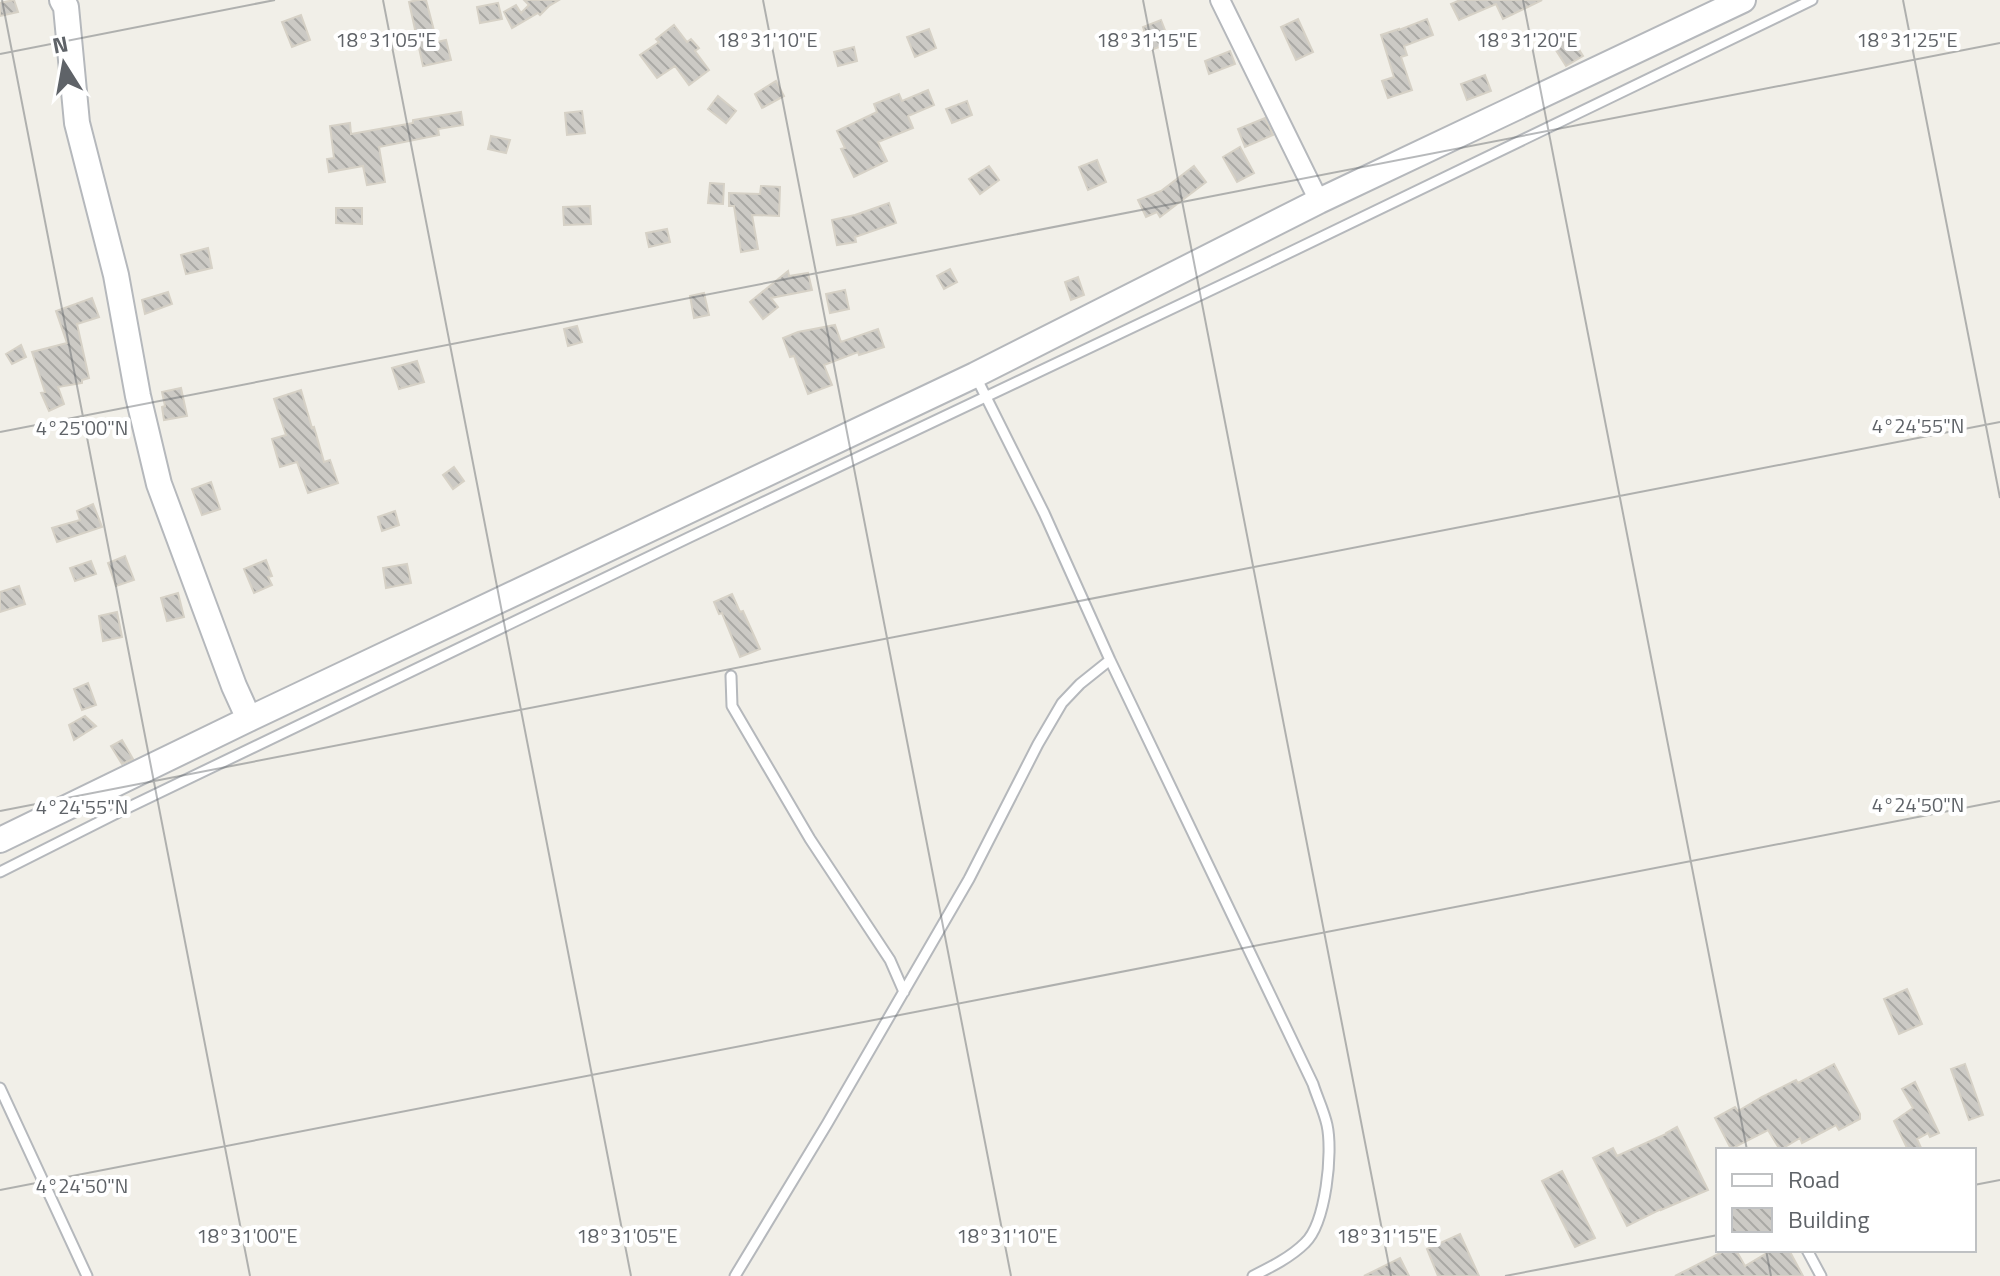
<svg xmlns="http://www.w3.org/2000/svg" width="2000" height="1276" font-family="'Titillium Web',sans-serif">
<style>
.building{fill:url(#building-back-hatch);stroke:#d6d1c6;stroke-width:2}
.lines{fill:none;stroke-linecap:round;stroke-linejoin:round}
.service-casing{stroke:#b5b8bc;stroke-width:13}
.minor-casing{stroke:#b5b8bc;stroke-width:22}
.tertiary-casing{stroke:#b5b8bc;stroke-width:28}
.service{stroke:#fff;stroke-width:9}
.minor{stroke:#fff;stroke-width:18}
.tertiary{stroke:#fff;stroke-width:24}
.ticks{fill:none;stroke:#5f6368;stroke-width:2;stroke-opacity:0.45}
.ticks-label{font-size:20px;text-anchor:middle;fill:#5f6368;stroke:#fff;stroke-width:8;stroke-linejoin:round;paint-order:stroke}
</style>
<defs>
<pattern id="building-back-hatch" width="6" height="6" patternUnits="userSpaceOnUse" patternTransform="scale(2)"><rect width="6" height="6" fill="#cccac5"/><path d="M-1 5l2 2M0 0l6 6M5-1l2 2" fill="none" stroke="#a9a8a4"/></pattern>
</defs>
<rect width="100%" height="100%" fill="#f1efe8"/>
<path class="building" d="M14 0 18 12 0 16V3Z
M417 0H426L437 42 446 40 451 60 423 66 409 2Z
M524 0H559L549 6 540 15 538 13 512 28 504 12 516 5 521 13 529 5Z
M1460 0H1542L1503 19 1496 4 1459 20 1451 4Z
M498 3 502 19 480 23 477 7Z
M301 15 310 40 292 47 282 22Z
M1298 19 1313 52 1296 60 1281 27Z
M1427 19 1433 35 1404 46 1407 55 1401 57 1412 90 1388 98 1382 81 1394 77 1381 35 1399 29V30Z
M1161 20 1170 43 1151 50 1143 27Z
M674 25 687 42 691 39 699 48 695 51 709 70 689 85 675 66 657 78 640 55 659 42 656 39Z
M929 29 936 48 915 57 907 37Z
M1569 34 1583 56 1566 66 1552 44Z
M854 47 857 61 838 66 834 52Z
M1230 51 1235 64 1209 74 1205 61Z
M1485 75 1491 91 1467 100 1461 84Z
M776 81 784 96 762 108 755 94Z
M928 90 934 105 908 116 913 128 878 142 887 161 854 177 841 149 845 148 837 131 877 112 874 104 899 94 902 101Z
M718 96 736 111 726 123 708 109Z
M967 101 972 115 952 123 946 109Z
M582 111 585 133 567 135 565 113Z
M461 112 463 125 438 129 439 135 379 147 385 182 367 185 363 166 329 172 327 159 334 158 330 126 350 123 351 134 413 123V120Z
M1265 118 1273 135 1245 147 1238 129Z
M491 136 510 140 506 153 488 149Z
M1240 147 1254 173 1237 182 1223 157Z
M1097 160 1106 182 1088 190 1079 167Z
M989 166 999 180 980 194 969 179Z
M1194 166 1206 182 1160 217 1157 212 1146 217 1138 200 1161 191Z
M710 183 724 184 723 204 708 203Z
M761 186 780 187 779 216 752 215 758 249 741 252 734 206H729V193L760 194Z
M889 203 896 223 855 237 856 242 837 245 832 220 855 215Z
M590 206 591 224 564 225 563 207Z
M336 208H362V224L336 223Z
M667 229 670 242 649 247 646 233Z
M208 248 212 268 186 274 181 255Z
M950 269 957 282 944 289 937 276Z
M788 271 789 276 808 273 812 290 771 298 778 307 763 319 750 302Z
M1078 277 1084 295 1071 300 1065 282Z
M845 290 849 309 830 313 826 294Z
M168 292 172 304 145 314 142 300Z
M704 293 709 315 694 318 690 296Z
M92 298 99 317 77 324 89 378 82 380V383L58 387 64 404 49 411 41 393 45 392 32 352 67 343 56 311Z
M835 325 841 342 878 329 884 347 859 355 858 352 824 365 832 385 808 394 794 356 790 357 783 338 798 332Z
M577 326 582 342 568 346 564 329Z
M21 345 26 357 12 364 6 354Z
M417 361 424 382 399 389 392 368Z
M181 388 187 416 164 420 162 407 165 406 162 392Z
M301 390 312 428 314 427 324 462 330 460 338 483 308 493 297 462 280 467 272 439 286 435 274 399Z
M454 467 464 481 453 489 443 475Z
M211 482 220 509 202 515 192 489Z
M93 504 102 527 57 542 52 528 80 520 77 511Z
M395 511 399 525 382 531 378 517Z
M125 556 134 580 116 586 108 563Z
M266 560 272 576 268 577 272 585 254 593 244 569Z
M91 561 96 574 75 581 70 568Z
M407 564 411 583 386 588 383 568Z
M19 586 25 604 0 612V592Z
M178 593 184 617 167 621 161 598Z
M732 594 740 612 743 611 760 649 740 657 722 613 719 614 714 602Z
M117 612 122 637 103 641 99 616Z
M88 683 96 705 82 710 74 689Z
M85 716 96 726 74 740 69 725Z
M122 740 133 759 122 764 111 746Z
M1907 989 1922 1024 1899 1034 1884 999Z
M1834 1064 1860 1114V1119L1839 1130 1836 1125 1802 1143 1800 1138 1780 1150 1768 1130 1731 1149 1715 1118 1735 1107 1738 1111 1762 1097 1796 1080 1798 1083Z
M1965 1064 1983 1115 1969 1120 1951 1069Z
M1915 1082 1939 1133 1930 1137 1928 1133 1917 1139 1922 1150H1908L1894 1121 1913 1108 1902 1089Z
M1677 1127 1708 1190 1661 1210V1209L1627 1226 1593 1158 1613 1148 1617 1156 1666 1134V1133Z
M1562 1171 1595 1238 1575 1247 1542 1181Z
M1460 1234 1479 1276H1438L1427 1249Z
M1726 1250H1736L1745 1266 1772 1250H1789L1803 1276H1675Z
M1400 1258 1409 1276H1364Z"/>
<g class="lines">
<defs>
<path id="service" d="M975 375 1044 513 1110 660 1313 1084C1317 1097 1324 1111 1327 1125 1333 1152 1326 1223 1305 1243 1291 1257 1271 1267 1253 1276
M731 676 732 706 810 839 890 960 904 992
M0 872 121 811 690 537 1249 272 1812 0
M0 1088 87 1276
M1807 1250 1821 1276
M735 1276 827 1124 969 879 1038 744 1062 703 1080 684 1110 660"/>
<path id="minor" d="M1220 0 1319 201"/>
<path id="tertiary" d="M62 0 66 7 77 123 116 275 138 396 159 484 234 686 249 719
M0 840 249 719 975 375 1319 201 1743 0"/>
</defs>
<use href="#service" class="service-casing"/>
<use href="#minor" class="minor-casing"/>
<use href="#tertiary" class="tertiary-casing"/>
<use href="#service" class="service"/>
<use href="#minor" class="minor"/>
<use href="#tertiary" class="tertiary"/>
</g>
<path class="ticks" d="M2 0 250 1276M383 0 631 1276M763 0 1011 1276M1143 0 1391 1276M1523 0 1747 1150M1903 0 2000 498M0 54 275 0M0 432 2000 43M0 811 2000 422M1974 1185 2000 1180M0 1190 2000 801M1766 1250 1771 1276M1505 1276 1718 1235"/>
<g class="ticks-label">
<text x="386" y="47">18°31'05"E</text>
<text x="767" y="47">18°31'10"E</text>
<text x="1907" y="47">18°31'25"E</text>
<text x="1147" y="47">18°31'15"E</text>
<text x="1527" y="47">18°31'20"E</text>
<text x="1918" y="433">4°24'55"N</text>
<text x="82" y="435">4°25'00"N</text>
<text x="1918" y="812">4°24'50"N</text>
<text x="82" y="814">4°24'55"N</text>
<text x="82" y="1193">4°24'50"N</text>
<text x="247" y="1243">18°31'00"E</text>
<text x="627" y="1243">18°31'05"E</text>
<text x="1007" y="1243">18°31'10"E</text>
<text x="1387" y="1243">18°31'15"E</text>
</g>
<rect x="1716" y="1148" width="260" height="104" fill="#ffffff" stroke="#bfc1c3" stroke-width="2"/>
<rect x="1732" y="1174" width="40" height="12" fill="#ffffff" stroke="#bfc1c3" stroke-width="2"/>
<text x="1788" y="1188" font-size="24" fill="#5f6368">Road</text>
<rect x="1732" y="1208" width="40" height="24" fill="url(#building-back-hatch)" stroke="#bfc1c3" stroke-width="2"/>
<text x="1788" y="1228" font-size="24" fill="#5f6368">Building</text>
<g transform="translate(64 64) rotate(349)" stroke="#ffffff" stroke-width="6" paint-order="stroke">
<path d="M0-6L14 30L0 20L-14 30Z" fill="#5f6368"/>
<text y="-12" font-size="22" font-weight="bold" text-anchor="middle" fill="#5f6368">N</text>
</g>
</svg>
